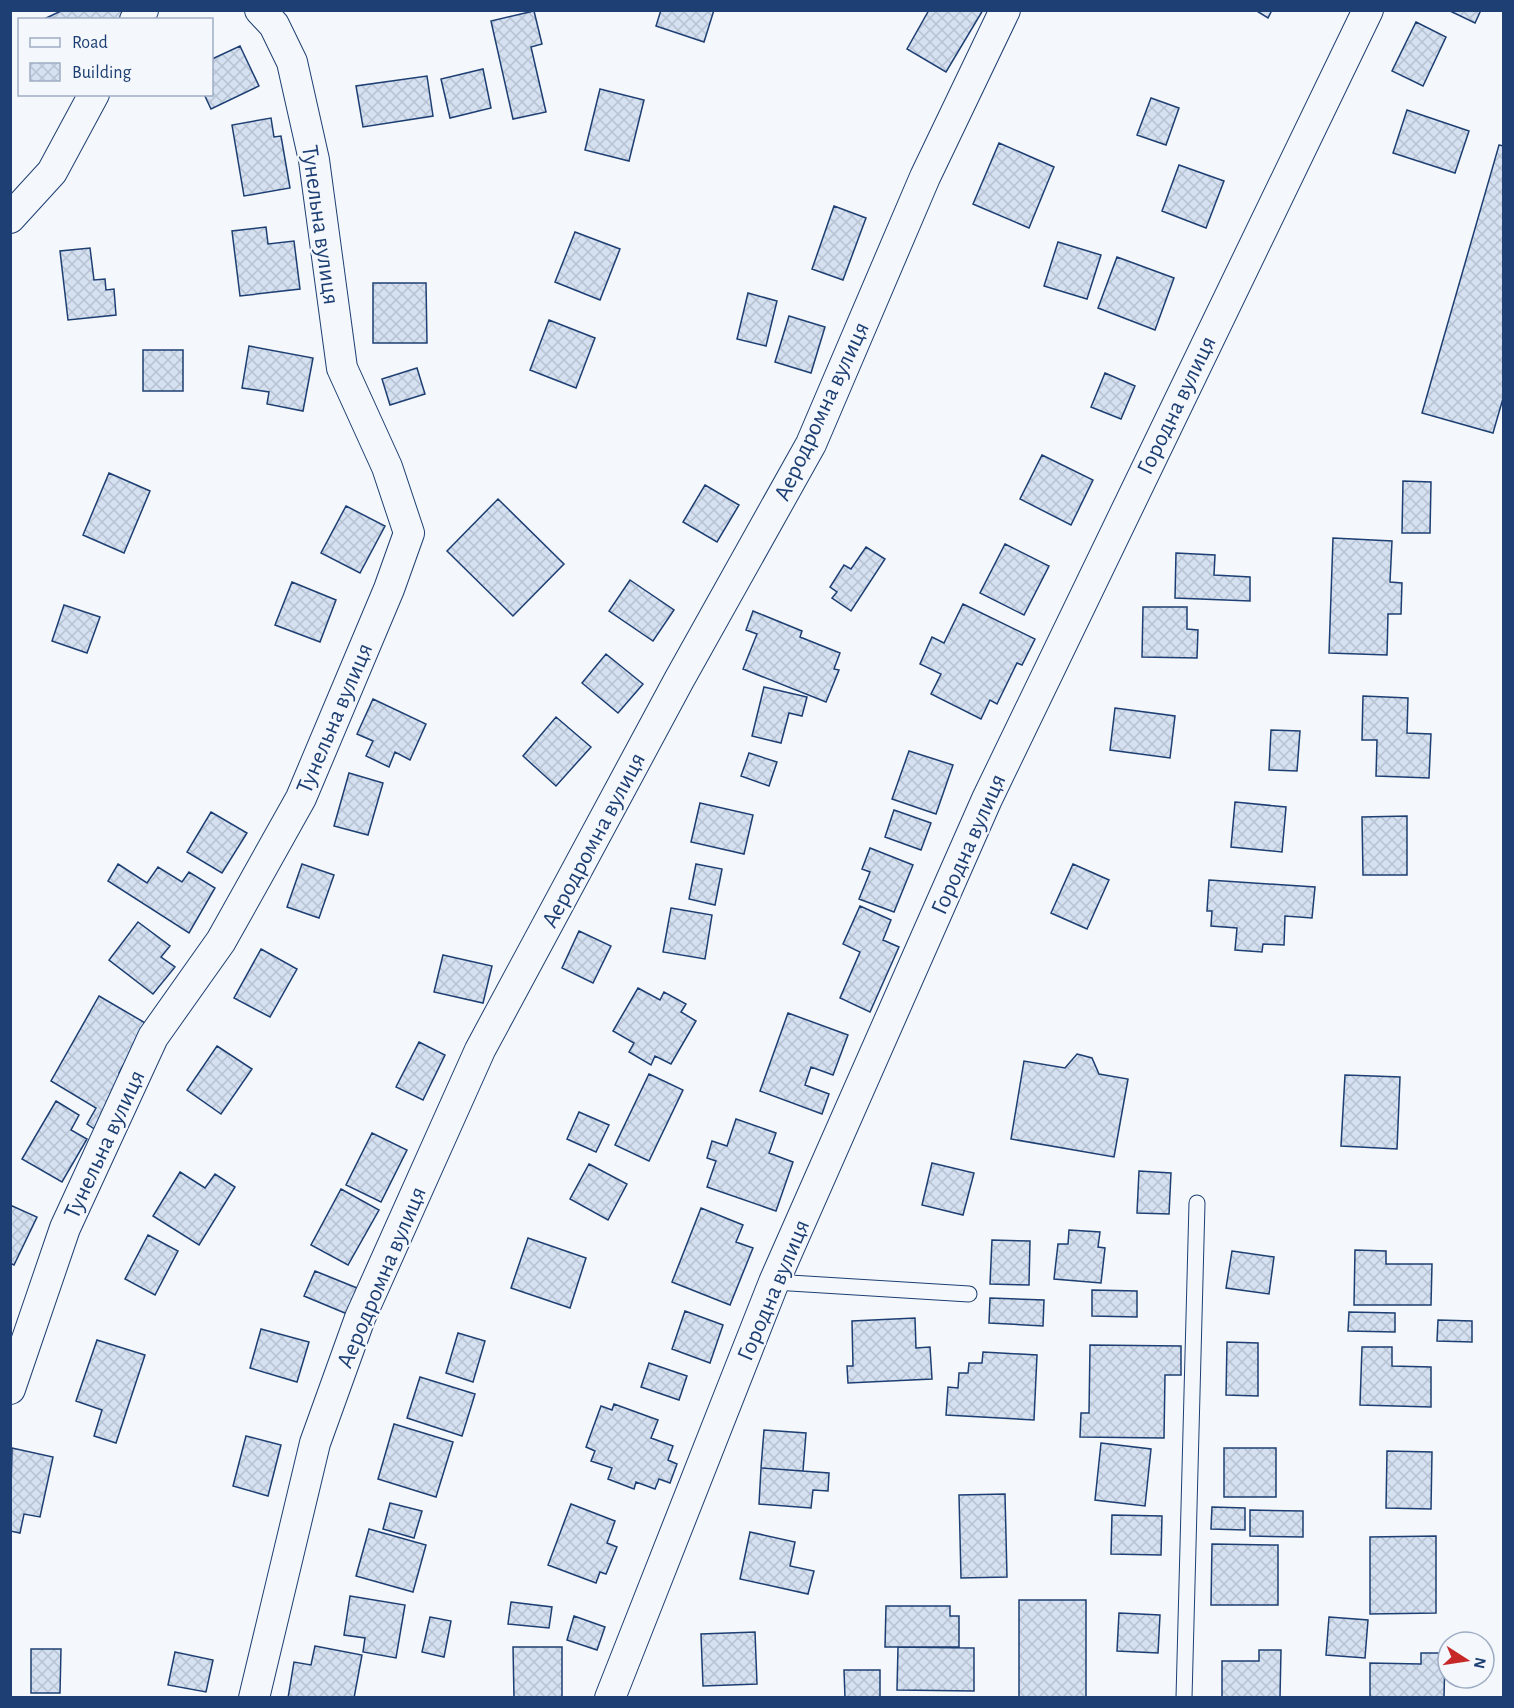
<svg xmlns="http://www.w3.org/2000/svg" width="1514" height="1708" font-family="'Alegreya Sans',sans-serif">
<style>
.building{fill:url(#building-cross-hatch);stroke:#1d3f73;stroke-width:1.5}
.lines{fill:none;stroke-linecap:round;stroke-linejoin:round}
.service-casing{stroke:#1d3f73;stroke-width:17}
.minor-casing{stroke:#1d3f73;stroke-width:32}
.service{stroke:#f4f7fb;stroke-width:15}
.minor{stroke:#f4f7fb;stroke-width:30}
.labels{text-anchor:middle;stroke-width:4.5;stroke-linejoin:round;paint-order:stroke}
.street-label{font-size:24px;fill:#1d3f73;stroke:#f4f7fb}
</style>
<defs>
<pattern id="building-cross-hatch" width="8" height="8" patternUnits="userSpaceOnUse" patternTransform="scale(1.5)"><rect width="8" height="8" fill="#d5e0f0"/><path d="M0 0l8 8M0 8l8-8" fill="none" stroke="#b6c1d1"/></pattern>
</defs>
<rect width="100%" height="100%" fill="#f4f7fb"/>
<path class="building" d="M63 10H128L129 14 116 20H42Z
M661 10H714L704 42 656 26Z
M929 10H983L946 72 907 49Z
M1255 10H1272L1268 18Z
M1448 10H1481L1475 23Z
M534 11 542 44 531 47 546 112 513 119 491 21Z
M1416 22 1446 37 1423 86 1392 71Z
M240 46 259 86 211 109 204 94H212V59Z
M483 69 491 108 450 118 441 79Z
M427 76 433 116 363 127 356 86Z
M600 89 644 100 629 161 585 150Z
M1151 98 1179 108 1166 145 1137 135Z
M1407 110 1469 131 1455 173 1393 153Z
M271 118 274 137 281 136 290 188 244 196 232 125Z
M999 143 1054 167 1029 228 973 204Z
M1499 145 1504 146V395L1493 433 1422 413Z
M1179 165 1224 181 1206 228 1162 211Z
M834 206 866 218 843 280 812 269Z
M266 227 268 244 294 241 300 289 240 296 232 231Z
M575 232 620 249 600 300 555 282Z
M1058 242 1101 255 1087 299 1044 286Z
M90 248 94 280 105 279 106 290 114 289 116 315 68 320 60 251Z
M1117 257 1174 278 1155 330 1098 308Z
M373 283H426L427 343H373Z
M748 293 777 301 766 346 737 339Z
M789 316 825 327 811 373 775 362Z
M549 320 595 338 576 388 530 370Z
M249 346 313 358 303 411 267 404 269 392 242 388Z
M143 350H183V391H143Z
M417 368 425 394 390 405 382 379Z
M1105 373 1135 386 1121 419 1091 407Z
M1042 455 1093 480 1071 525 1020 499Z
M109 473 150 491 124 553 83 535Z
M1403 481 1431 482 1430 533H1402Z
M705 485 739 505 717 542 683 522Z
M498 499 564 564 513 616 447 551Z
M346 506 385 526 360 573 321 553Z
M1333 538 1392 541 1390 582 1402 583 1401 614H1388L1387 655 1329 653Z
M1005 544 1049 566 1024 615 980 593Z
M866 547 885 559 851 611 832 598 837 592 830 587 844 565 851 569Z
M1176 553 1215 555 1214 575 1250 577V601L1175 598Z
M630 580 674 610 653 641 609 611Z
M292 582 336 600 320 642 275 625Z
M963 604 1035 639 1022 665 1017 663 997 704 990 700 981 719 931 694 941 674 920 664 932 637 944 643Z
M64 605 100 617 87 653 52 641Z
M1143 607H1187V629L1198 630 1197 658 1142 657Z
M753 611 802 631 800 637 840 653 834 669 839 670 826 702 743 669 757 634 746 630Z
M606 654 643 684 618 713 582 683Z
M764 687 807 697 802 716 789 713 781 743 752 736Z
M1363 696 1408 698 1407 733 1431 734 1429 778 1376 776 1377 740H1362Z
M373 699 426 724 410 760 395 752 389 767 366 756 373 741 357 734Z
M1115 708 1175 716 1170 758 1110 750Z
M556 717 591 747 556 786 523 756Z
M1271 730 1300 731 1297 771 1269 770Z
M909 751 953 765 936 814 892 799Z
M749 753 777 762 769 786 741 776Z
M349 773 383 783 368 835 334 826Z
M1235 802 1286 807 1282 852 1231 847Z
M700 803 753 815 744 854 691 842Z
M894 810 931 823 921 850 885 837Z
M211 812 247 833 222 873 187 852Z
M1407 816V875H1363L1362 817Z
M870 848 913 865 894 912 859 899 870 872 862 869Z
M118 864 147 883 158 867 182 882 189 872 215 888 189 933 108 881Z
M302 864 334 875 319 918 287 907Z
M696 864 722 869 715 905 689 899Z
M1073 864 1109 880 1087 929 1051 913Z
M1209 880 1315 887 1312 918 1285 916 1284 945 1263 944 1262 952 1235 950 1237 928 1211 926 1212 911H1207Z
M860 906 891 920 883 940 899 947 870 1012 840 998 860 952 843 944Z
M671 908 712 915 705 959 663 952Z
M138 922 170 946 161 957 175 967 153 994 109 960Z
M579 931 611 946 593 983 562 968Z
M261 949 297 969 270 1017 234 998Z
M443 955 492 966 483 1003 434 992Z
M638 988 660 1000 664 992 686 1004 681 1012 696 1021 671 1064 655 1056 651 1065 629 1052 634 1043 613 1031Z
M99 996 147 1024 119 1073 130 1079 99 1132 87 1124 96 1108 51 1081Z
M788 1013 848 1035 833 1075 811 1067 805 1085 829 1094 822 1114 760 1091Z
M419 1042 445 1055 423 1100 396 1087Z
M217 1046 252 1069 221 1114 187 1090Z
M1077 1054 1092 1058 1099 1074 1128 1079 1114 1157 1011 1139 1024 1061 1065 1068Z
M649 1074 683 1090 649 1161 615 1145Z
M1345 1075 1400 1077 1397 1149 1341 1146Z
M56 1101 79 1115 71 1130 87 1139 62 1182 22 1159Z
M579 1112 609 1125 596 1152 567 1139Z
M736 1119 776 1133 769 1153 793 1162 776 1211 707 1187 716 1161 707 1158 712 1141 727 1146Z
M372 1133 407 1150 381 1202 346 1185Z
M932 1163 974 1173 963 1215 922 1205Z
M589 1164 627 1184 608 1220 570 1199Z
M1139 1171 1171 1173 1169 1214 1137 1213Z
M180 1172 205 1188 215 1174 235 1187 199 1245 153 1216Z
M341 1189 379 1210 348 1265 311 1245Z
M10 1205 37 1217 14 1265 10 1263Z
M701 1208 743 1225 736 1242 753 1248 730 1305 672 1282Z
M1069 1230 1100 1232 1098 1247 1105 1248 1101 1283 1054 1279 1058 1244H1068Z
M148 1235 178 1251 155 1295 125 1279Z
M528 1238 586 1258 570 1308 511 1288Z
M992 1240 1030 1241 1029 1285 990 1284Z
M1355 1250 1386 1251V1264H1432L1431 1305H1354Z
M1232 1251 1274 1257 1269 1294 1226 1288Z
M315 1271 362 1290 352 1316 304 1296Z
M1092 1290 1137 1291V1317L1092 1316Z
M990 1298 1044 1300 1043 1326 989 1323Z
M685 1311 723 1325 710 1363 672 1349Z
M1349 1312 1395 1313V1332L1348 1331Z
M915 1318 916 1348 930 1347 932 1379 848 1383 847 1366H853L852 1321Z
M1438 1320 1472 1321V1342L1437 1341Z
M261 1329 309 1342 297 1382 250 1368Z
M458 1333 485 1341 473 1382 446 1373Z
M97 1340 145 1355 116 1443 94 1436 102 1410 76 1401Z
M1227 1342 1258 1343V1396L1226 1395Z
M1090 1345 1181 1346V1375H1165L1164 1438 1080 1437 1081 1413H1089Z
M1362 1347H1392V1366L1431 1367V1407L1360 1405Z
M983 1352 1037 1355 1034 1420 946 1415 948 1387 958 1388 959 1373H968L969 1363H982Z
M649 1363 687 1376 679 1400 641 1387Z
M420 1377 475 1394 462 1436 407 1418Z
M614 1404 658 1420 651 1438 673 1446 668 1460 677 1464 670 1483 659 1479 655 1489 636 1482 634 1489 608 1479 612 1468 591 1461 595 1451 586 1447 601 1406 612 1410Z
M394 1424 453 1442 436 1497 378 1479Z
M764 1430 806 1433 803 1471 761 1468Z
M246 1436 281 1445 268 1496 233 1486Z
M1101 1443 1151 1449 1145 1506 1095 1500Z
M12 1448 53 1457 40 1517 24 1514 20 1533 10 1531Z
M1224 1448H1276V1497H1224Z
M1387 1451 1432 1452 1431 1509 1386 1508Z
M761 1468 829 1473 828 1491 813 1490 811 1508 759 1504Z
M1005 1494 1007 1577 961 1578 959 1495Z
M390 1503 422 1511 414 1538 383 1529Z
M571 1504 615 1521 607 1543 617 1547 606 1574 600 1572 596 1583 548 1565Z
M1212 1507 1245 1508V1530L1211 1529Z
M1250 1510 1303 1511V1537L1250 1536Z
M1112 1515 1162 1516 1161 1555 1111 1554Z
M369 1529 426 1545 413 1592 356 1576Z
M750 1532 795 1542 790 1566 814 1571 808 1594 740 1579Z
M1436 1536V1613L1370 1614V1537Z
M1212 1544 1278 1545V1605H1211Z
M350 1596 405 1605 396 1658 363 1652 365 1638 344 1635Z
M1019 1600H1086V1698H1019Z
M511 1602 552 1607 549 1628 508 1624Z
M886 1606H950V1616H959V1647H885Z
M1119 1613 1160 1615 1158 1653 1117 1651Z
M574 1616 605 1627 597 1650 567 1640Z
M430 1617 451 1621 444 1657 422 1652Z
M1329 1617 1368 1620 1365 1658 1326 1655Z
M755 1632 757 1684 703 1686 701 1634Z
M315 1646 362 1655 354 1698H288L294 1662 311 1665Z
M513 1647H562V1698H514Z
M898 1647 974 1648V1691L897 1690Z
M31 1649H61L60 1693H31Z
M1259 1650H1281L1280 1698 1222 1697V1661H1259Z
M175 1652 213 1660 206 1692 168 1685Z
M1421 1653H1445L1444 1698H1370V1663L1421 1664Z
M844 1670H880V1698H845Z"/>
<g class="lines">
<defs>
<path id="service" d="M774 1282 969 1294
M1184 1698 1197 1203"/>
<path id="minor" d="M135 20 143 10
M10 218 52 172 94 94
M10 1389 65 1228 153 1037 221 941 301 798 389 589 409 533 387 467 342 368 314 160 292 62 274 25 260 10
M254 1698 315 1443 360 1318 480 1050 679 680 811 444 925 177 1005 10
M610 1698 774 1282 987 799 1368 10"/>
</defs>
<use href="#service" class="service-casing"/>
<use href="#minor" class="minor-casing"/>
<use href="#service" class="service"/>
<use href="#minor" class="minor"/>
</g>
<g class="labels">
<g class="street-label">
<text transform="translate(321 225) rotate(82)" y="8">Тунельна вулиця</text>
<text transform="translate(1176 405) rotate(-64)" y="8">Городна вулиця</text>
<text transform="translate(821 411) rotate(-65)" y="8">Аеродромна вулиця</text>
<text transform="translate(334 718) rotate(-67)" y="8">Тунельна вулиця</text>
<text transform="translate(593 840) rotate(-62)" y="8">Аеродромна вулиця</text>
<text transform="translate(968 844) rotate(-66)" y="8">Городна вулиця</text>
<text transform="translate(104 1144) rotate(-65)" y="8">Тунельна вулиця</text>
<text transform="translate(381 1277) rotate(-67)" y="8">Аеродромна вулиця</text>
<text transform="translate(773 1290) rotate(-67)" y="8">Городна вулиця</text>
</g>
</g>
<rect width="1514" height="1708" fill="none" stroke="#1d3f73" stroke-width="24"/>
<rect x="18" y="18" width="195" height="78" fill="#f4f7fb" stroke="#9eadc5" stroke-width="1.5"/>
<rect x="30" y="38" width="30" height="9" fill="#f4f7fb" stroke="#9eadc5" stroke-width="1.5"/>
<text x="72" y="48" font-size="18" fill="#1d3f73">Road</text>
<rect x="30" y="63" width="30" height="18" fill="url(#building-cross-hatch)" stroke="#9eadc5" stroke-width="1.5"/>
<text x="72" y="78" font-size="18" fill="#1d3f73">Building</text>
<g transform="translate(1466 1660) rotate(102)"><circle r="28" fill="#f4f7fb" stroke="#9eadc5" stroke-width="1.5"/>
<path d="M0-4.5L10 22L0 15L-10 22Z" fill="#c62828"/>
<text y="-9" font-size="16" font-weight="bold" text-anchor="middle" fill="#1d3f73">N</text>
</g>
</svg>
